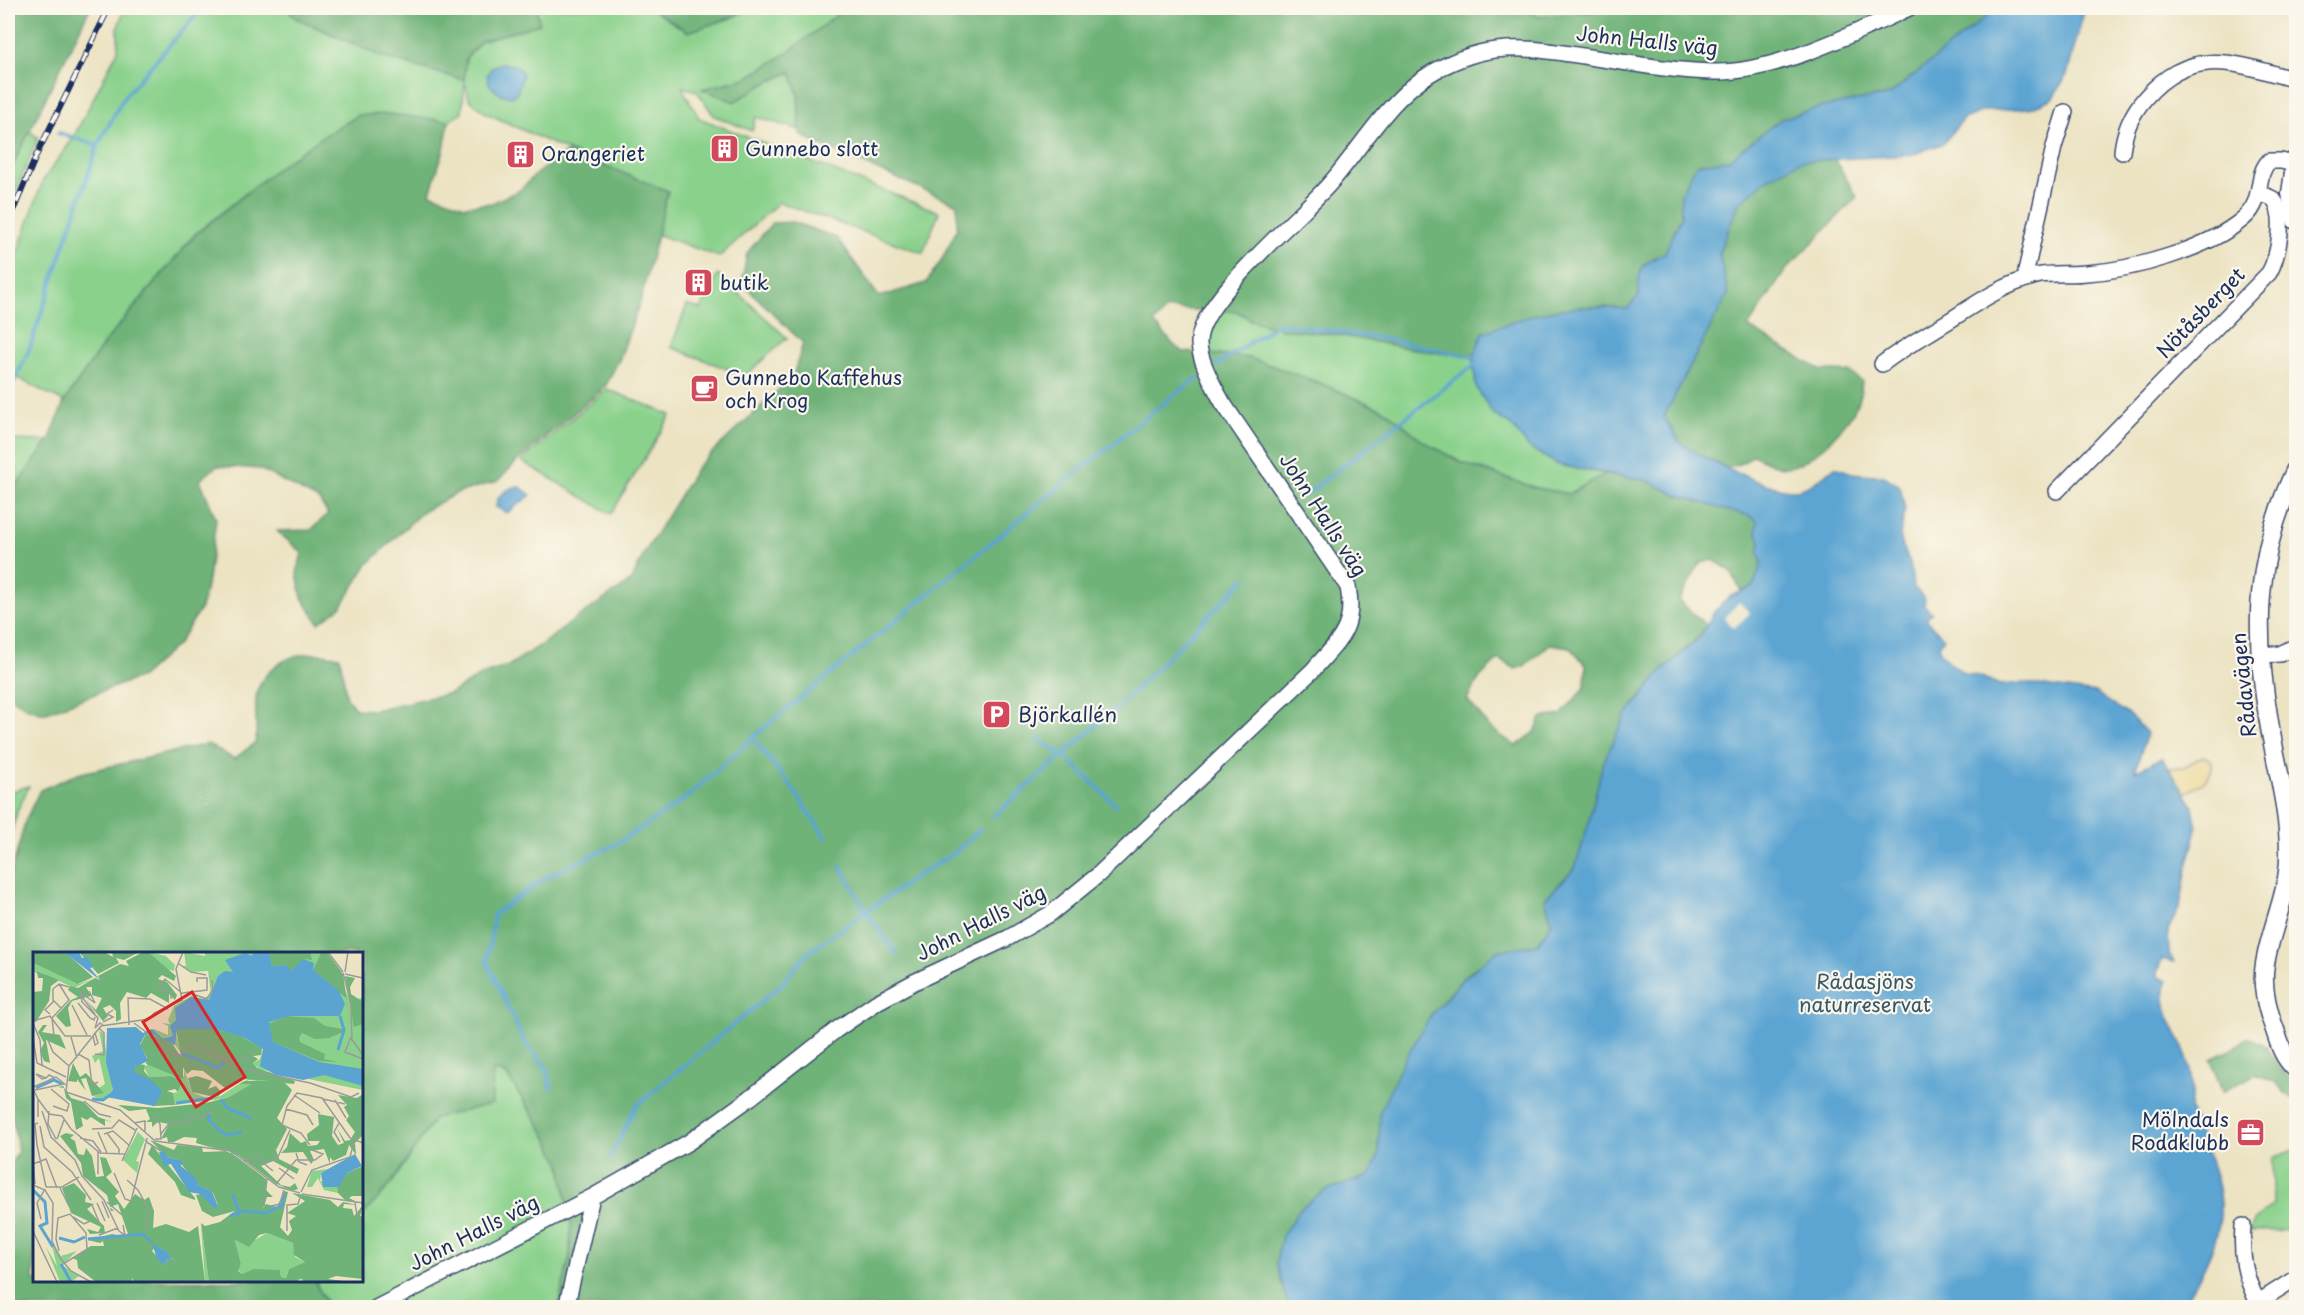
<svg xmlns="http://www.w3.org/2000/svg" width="2304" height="1315" font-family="'Playpen Sans',sans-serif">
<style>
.green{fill:#8ad18c;stroke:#528075;stroke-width:1.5}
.forest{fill:#6fb378;stroke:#45716b;stroke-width:1.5;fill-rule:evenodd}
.sand{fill:#eeda9e;stroke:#84847e;stroke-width:1.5}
.water{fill:#5ba4d2;stroke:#3b6a98;stroke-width:1.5}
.pier{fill:#ece3c2}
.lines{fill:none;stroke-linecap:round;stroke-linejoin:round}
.stream{stroke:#5ba4d2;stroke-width:4}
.minor-casing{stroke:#3a4a6d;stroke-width:18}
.tertiary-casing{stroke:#3a4a6d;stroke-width:21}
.minor{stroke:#fff;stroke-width:15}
.tertiary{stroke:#fff;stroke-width:18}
.rail-casing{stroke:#1b2f5e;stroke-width:6}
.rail{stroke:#fbf7ec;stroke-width:4;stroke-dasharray:11;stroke-linecap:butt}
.labels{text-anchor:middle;stroke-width:4.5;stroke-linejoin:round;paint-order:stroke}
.street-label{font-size:20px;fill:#1b2f5e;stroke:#fbf7ec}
.poi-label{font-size:20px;fill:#1b2f5e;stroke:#fbf7ec;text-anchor:start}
.park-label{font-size:20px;fill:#37586a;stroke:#fbf7ec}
.inset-river{fill:none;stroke:#5ba4d2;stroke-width:3}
.inset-road{fill:none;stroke:#989b9a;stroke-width:1.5}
.view{fill:#d62828;fill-opacity:0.15;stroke:#d62828;stroke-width:3}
.inset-edge{fill:none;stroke:#1b2f5e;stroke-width:3}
</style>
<rect width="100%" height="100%" fill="#fbf7ec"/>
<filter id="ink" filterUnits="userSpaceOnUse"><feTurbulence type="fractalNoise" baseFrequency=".0167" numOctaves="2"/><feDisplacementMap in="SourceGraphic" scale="12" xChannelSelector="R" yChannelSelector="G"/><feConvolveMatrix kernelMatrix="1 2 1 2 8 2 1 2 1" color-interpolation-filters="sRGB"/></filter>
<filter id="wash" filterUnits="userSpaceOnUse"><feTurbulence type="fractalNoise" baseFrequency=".008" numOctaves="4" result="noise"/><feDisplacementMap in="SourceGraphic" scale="24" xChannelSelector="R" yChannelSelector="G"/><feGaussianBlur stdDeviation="1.35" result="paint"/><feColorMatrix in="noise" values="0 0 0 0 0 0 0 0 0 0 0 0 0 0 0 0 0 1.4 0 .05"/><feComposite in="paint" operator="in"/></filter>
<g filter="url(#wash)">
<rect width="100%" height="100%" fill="#ece3c2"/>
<path class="green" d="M125 8H286L296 18 383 57 464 80 466 58 481 41 539 24 536 8H650L688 32 730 18 752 8H846L786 54 747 78 703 89 768 82 791 72 798 94 800 130 756 117 752 131 714 116 697 91 682 87 699 118 939 212 923 253 779 202 719 257 656 234 667 191 568 151 486 113 469 99 465 82 462 112 449 121 327 134 280 166 195 234 105 342 64 402 10 374 8 376V279L43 180 72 140 118 50V27Z
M1524 8H1603L1590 12 1538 17Z
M29 130 38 138 8 211V175Z
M718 274 787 338 745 376 671 347 687 305 701 309Z
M1223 310 1237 311 1251 320 1282 329 1332 334 1426 351 1473 357 1476 387 1493 414 1511 425 1529 448 1559 465 1605 474 1569 494 1536 488 1462 463 1424 442 1388 412 1317 382 1250 358 1209 354C1210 336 1213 325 1223 310Z
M607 389 671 415 611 514 521 461Z
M8 440 49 441 8 497Z
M29 786 17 812 8 845V792Z
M493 1070 506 1074 543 1130 561 1165 571 1222 570 1256 558 1307H329L316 1284 318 1281 362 1280V1216L391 1184 435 1118Z
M2296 1149V1230L2249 1231 2254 1221 2273 1204V1158Z"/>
<path class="forest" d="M8 8H90L8 175Z
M286 8H536L540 24 481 41 466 58 464 80 383 57 296 18Z
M650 8H752L730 18 688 32Z
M846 8H1524L1538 17 1590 12 1603 8H1997L1889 95 1822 107 1781 119 1728 161 1697 164 1681 194V217L1665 253C1640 264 1638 268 1640 295L1627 309C1613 308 1598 306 1584 307 1549 310 1516 320 1483 333L1473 357 1426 351 1332 334 1282 329 1251 320 1237 311 1167 309 1154 323 1175 346 1184 352 1250 358 1317 382 1388 412 1424 442 1462 463 1536 488 1569 494 1605 474 1646 480 1677 495 1750 516 1757 521 1756 532 1761 541 1758 552 1762 563 1753 587 1741 591 1730 570 1713 560 1700 563 1679 601 1706 625C1695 645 1675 656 1661 672 1648 686 1638 702 1625 716L1575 868 1545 899 1552 922 1538 944 1497 951 1464 977 1432 1014 1380 1112 1379 1154 1370 1176 1324 1191 1299 1210 1276 1262 1289 1307H558L570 1256 571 1222 561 1165 543 1130 506 1074 493 1070 492 1104 435 1118 391 1184 362 1216V954H34V1280L318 1281 316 1285 329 1307 8 1308V1168L18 1152 13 1119 8 1111V884L26 819 40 790 77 774 208 744 234 759 256 742C257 728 255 713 256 700 257 675 284 655 308 654 318 653 329 655 340 657L347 699 356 709 373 710 451 693 484 674 508 666 541 645 578 617 631 581 645 552 698 466 793 376 803 343 742 283 747 253 772 223 793 222 837 238 879 297 926 283 941 261 957 229V204L815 143 800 134 798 94 791 72 768 82 734 102 702 89 747 78 786 54ZM1550 644 1570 647 1586 665 1585 687 1561 715 1541 718 1535 732 1516 746 1489 727 1467 699 1480 677 1499 659 1516 669 1524 666Z
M389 114 449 121 444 149 430 193 464 206 492 203 520 190 537 173 568 151 668 191 641 299 620 358 605 387 520 458 498 481 457 493 422 512 367 565 341 607 319 623 302 598 297 573 302 553 277 531 311 530 328 514 319 500 260 469 217 466 200 480 216 519 208 579 201 608 178 644 141 677 44 713 28 708 8 696V497L49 441 64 402 105 342 196 234 280 166 327 134 359 115Z
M1835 159 1857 197 1785 271 1748 327 1820 370 1849 372 1862 381C1861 387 1861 395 1859 400 1851 423 1810 468 1784 467 1774 467 1762 459 1753 455L1744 462 1727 468 1696 453 1680 442 1664 416C1686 376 1705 335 1728 295L1719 252 1739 203 1767 179 1801 161Z
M2249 1037 2266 1046 2280 1068 2296 1084V1101L2283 1091 2276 1082 2256 1074 2222 1092 2211 1059 2232 1049Z"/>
<path class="sand" d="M2203 756 2209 759 2212 764C2212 781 2199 785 2185 793L2169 768 2184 767Z"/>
<path class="water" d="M1997 8H2085L2067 75 2052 99 2030 108 1984 111 1963 119 1944 143 1911 155 1801 161 1767 179 1739 203 1719 252 1728 295C1705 335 1686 376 1664 416 1669 425 1674 437 1682 443 1702 459 1769 490 1794 490 1808 490 1824 475 1835 467L1852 473 1884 476 1900 486 1905 509 1900 536 1904 551 1910 562 1913 586 1925 599 1924 605 1932 613 1927 617V621L1944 638 1939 646 1941 652 1950 663 1966 674 1979 676 2000 685 2024 683 2096 693 2130 716 2147 733 2135 771 2162 758 2193 806 2197 829 2188 863 2180 907 2168 930 2169 953 2174 962 2162 959 2157 973 2158 977 2166 980C2160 1018 2180 1029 2188 1062 2191 1072 2192 1083 2192 1093 2191 1099 2189 1105 2191 1111 2201 1141 2218 1171 2220 1203 2223 1237 2199 1280 2180 1308H1289L1276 1262 1282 1236 1299 1210 1324 1191 1370 1176 1379 1154 1380 1112 1404 1060 1432 1014 1465 977 1497 951 1538 944 1552 922 1545 899 1575 868 1589 822 1602 766 1625 716 1641 698 1661 672 1700 637 1714 612 1731 596 1753 587 1762 563 1758 552 1761 541 1756 532 1757 521 1750 516 1722 509 1677 495 1646 480 1559 465 1529 448 1511 425 1493 414 1476 387 1473 357 1483 333C1516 320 1553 306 1589 307 1602 307 1615 308 1627 309L1639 295C1638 268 1640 264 1665 253L1681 217V194L1697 164 1728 160 1781 119 1822 107 1889 95Z
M502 63 517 66 523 74 517 93 512 97C490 95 475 71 502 63Z
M514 487H520L531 495 507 513 496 507C496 496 505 491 514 487Z"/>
<path class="pier" d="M1739 602 1750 613 1734 628 1724 618Z"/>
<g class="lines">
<path class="stream" d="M58 133 98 145
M1217 365 1279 323 1385 339 1473 357
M8 394 29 350 98 145 124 97 202 8
M1304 496 1474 365
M752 738 791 786 826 838
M1037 739 1062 754 1116 805
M994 816 1124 701 1246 578
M841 866 866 912 897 954
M551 1088 546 1067 524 1041 487 962 494 914 545 878 618 843 685 799 752 738 1069 479 1173 396 1198 378
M610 1158 636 1106 781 985 806 954 917 876 954 853 980 829"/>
</g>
</g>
<g filter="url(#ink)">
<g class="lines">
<defs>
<path id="minor" d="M2122 152C2124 130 2132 113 2146 97 2193 44 2238 64 2296 80
M2027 279 2026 271 2054 147 2065 112
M1882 364C1905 346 1930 333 1955 317 1981 300 2006 284 2036 276 2052 272 2070 275 2086 273 2133 270 2209 249 2244 218 2265 200 2254 177 2269 161H2281L2294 164
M2057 491 2269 273C2278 257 2287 215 2273 199 2269 196 2264 195 2259 194
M2260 655 2280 654 2296 646
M2243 1226C2241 1254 2244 1277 2258 1302
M376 1308 592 1197 689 1142 750 1098 836 1030 877 1002 914 982 1008 938 1050 914 1098 875 1313 670C1339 640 1356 629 1348 587L1223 403C1215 389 1199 359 1199 343 1197 301 1304 215 1332 181 1357 152 1383 110 1413 86 1431 71 1456 59 1479 53 1515 44 1552 51 1589 57 1630 63 1671 71 1713 72 1772 74 1855 33 1909 8
M566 1308 592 1197
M2249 1308 2296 1278"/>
<path id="tertiary" d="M2296 159 2291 193 2296 220
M2296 469C2255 555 2253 629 2269 722 2276 765 2289 808 2289 853 2290 891 2271 926 2265 964 2261 987 2267 1009 2275 1030 2280 1046 2284 1058 2296 1069"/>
</defs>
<use href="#minor" class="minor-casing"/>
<use href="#tertiary" class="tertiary-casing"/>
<use href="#minor" class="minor"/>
<use href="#tertiary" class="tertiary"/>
<defs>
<path id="rail" d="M8 223 37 154 109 8"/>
</defs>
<use href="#rail" class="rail-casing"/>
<use href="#rail" class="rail"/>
</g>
</g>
<defs>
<symbol id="building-square" viewBox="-11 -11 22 22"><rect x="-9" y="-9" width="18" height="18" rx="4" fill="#d1495b" stroke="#fbf7ec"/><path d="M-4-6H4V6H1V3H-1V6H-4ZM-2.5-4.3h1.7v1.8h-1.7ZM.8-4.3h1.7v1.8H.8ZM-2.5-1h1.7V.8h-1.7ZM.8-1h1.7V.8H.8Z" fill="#fff"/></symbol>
<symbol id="cafe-square" viewBox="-11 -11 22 22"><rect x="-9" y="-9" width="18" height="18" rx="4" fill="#d1495b" stroke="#fbf7ec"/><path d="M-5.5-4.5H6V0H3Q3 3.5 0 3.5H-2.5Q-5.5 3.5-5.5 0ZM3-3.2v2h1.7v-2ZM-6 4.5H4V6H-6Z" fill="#fff"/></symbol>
<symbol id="parking-square" viewBox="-11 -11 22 22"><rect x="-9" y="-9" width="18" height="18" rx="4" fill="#d1495b" stroke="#fbf7ec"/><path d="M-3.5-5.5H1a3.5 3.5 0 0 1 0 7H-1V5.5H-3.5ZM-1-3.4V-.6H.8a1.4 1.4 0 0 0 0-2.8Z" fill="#fff"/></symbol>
<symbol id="office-square" viewBox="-11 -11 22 22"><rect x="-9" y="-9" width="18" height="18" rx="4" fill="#d1495b" stroke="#fbf7ec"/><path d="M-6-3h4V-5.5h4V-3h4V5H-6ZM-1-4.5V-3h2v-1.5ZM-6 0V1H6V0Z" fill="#fff"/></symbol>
</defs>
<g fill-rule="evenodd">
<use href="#building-square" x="708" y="132" width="33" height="33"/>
<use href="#building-square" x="504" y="138" width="33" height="33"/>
<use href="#building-square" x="682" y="266" width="33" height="33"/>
<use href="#cafe-square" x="688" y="372" width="33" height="33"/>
<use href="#parking-square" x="980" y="698" width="33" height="33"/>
<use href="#office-square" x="2234" y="1116" width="33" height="33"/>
</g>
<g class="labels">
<g class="street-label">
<text transform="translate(1647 41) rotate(6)" y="7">John Halls väg</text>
<text transform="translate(2201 313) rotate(-46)" y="7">Nötåsberget</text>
<text transform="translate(1323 515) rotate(57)" y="7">John Halls väg</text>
<text transform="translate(2244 685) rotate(-96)" y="7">Rådavägen</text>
<text transform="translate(981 923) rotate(-27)" y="7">John Halls väg</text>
<text transform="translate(474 1233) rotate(-27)" y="7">John Halls väg</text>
</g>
<g class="poi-label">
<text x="745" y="156">Gunnebo slott</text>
<text x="541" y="161">Orangeriet</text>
<text x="720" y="290">butik</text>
<text x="725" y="385">Gunnebo Kaffehus<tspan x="725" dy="23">och Krog</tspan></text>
<text x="1018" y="722">Björkallén</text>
<text x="2229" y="1127" text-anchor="end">Mölndals<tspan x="2229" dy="23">Roddklubb</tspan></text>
</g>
<g class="park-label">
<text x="1865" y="989">Rådasjöns<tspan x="1865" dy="23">naturreservat</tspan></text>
</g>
</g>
<g transform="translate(33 952)">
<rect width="330" height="330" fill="#ece3c2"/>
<path d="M115 0 133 4 142 13 141 19 132 17ZM151 0 172 4V0H294L317 48 330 46V138L226 117 220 111 227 107 230 97 190 78H142L148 101 142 93 111 80 121 77 135 83V74L129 71 137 72 135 68 141 54 159 44 170 47 178 42 175 19 159 20 148 14H153ZM0 11 46 32 62 26 41 36 5 19V22L0 19ZM66 79 70 81 80 138 69 148 60 144 70 141 64 137 72 132 66 106 62 111 59 104 70 99ZM117 111 147 125 151 124V116L159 140 178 148 142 153 140 141 145 140 148 129 138 124 116 125 111 115ZM217 127 226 128 258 133 216 128 208 132H218L196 145 167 151 181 148 178 144 188 140 186 145 209 130ZM105 180 112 187 103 209 106 210 104 221 90 208ZM296 217 288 221 287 229 304 235 305 241 291 238 285 226 279 235H274L279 219ZM168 271 176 330H172ZM234 281 260 291 262 305 272 310 256 317 253 326 248 325 247 318 209 322 205 318 208 312 202 288 213 293ZM18 290 28 304 44 299 29 313 46 324 38 330H27L13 295 24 314Z" fill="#8ad18c"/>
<path d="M0 0H32L60 25 45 32 0 11ZM46 0H71L80 5 79 0H106L91 8 83 6 86 11 65 22ZM110 0H115L143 24 141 29 129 23 125 27 134 30 144 43 142 48 136 42V51L118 41 113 46 94 40 87 51 88 67 83 70V59L77 53 70 56 75 64 70 69 53 48 63 58 69 46 59 43V35H53L58 44 39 49 35 56 38 74 33 75 23 64 38 48 45 45 35 38 37 34 45 36 62 26 67 28 65 24 87 12 96 14 93 9ZM236 0H277L279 8 273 7 258 19 252 13 239 14ZM294 0 310 22 317 71 313 46 280 18 288 1ZM4 19 26 28 18 34 16 49 3 70 0 69V40L9 39 10 26H5ZM312 24 322 26 317 35 318 42 330 50V72L321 75ZM253 64 281 66 292 74 310 77V80L296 86 282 87 269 81 266 86 267 90 292 102 291 107 304 110 286 109 240 90 235 72ZM10 73H14L9 80 27 83 33 97 13 88 17 111 11 109 7 99 11 91 5 80ZM143 77H183L207 84 229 96 228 103 220 104 225 107 220 111 224 116 262 129 261 132 252 131 259 138 244 166 254 177 243 198 246 207 266 217 264 222 240 209 228 214 248 233 257 235 262 231 265 237 259 239 242 231 205 203 163 191 164 186 151 185 141 190H135L134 185 128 187 136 172 125 170 119 175V170H113L117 167 113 157 96 159 85 153 125 156 173 151 196 145 218 132H207L212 129H235L209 127 192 136 170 119 159 118 154 122 150 115V127L113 112 114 106 107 93 113 82 137 88 148 105ZM40 111 47 125 53 121 71 141 59 144 53 126 48 127 53 139 44 127V130L35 129ZM106 112 112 113 111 119 116 125 138 124 149 129 145 140 142 137 134 139 140 141 142 153 119 154 130 140 102 122 100 117ZM164 124 179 129 175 137 183 134 188 140 177 144 159 140 155 126ZM30 134 38 146 51 150 65 165 82 171 72 168V174L58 165 54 168 48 165 50 174 43 178 38 150 33 146 31 136 25 135ZM330 142V183L322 191 323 203 316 193 313 203 300 209 297 205V212L291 197 277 199 281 208 278 212 270 200 248 201 254 195 257 181 268 191 273 189 275 194 284 193 287 189H275L274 182 286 173 285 162 301 165 299 184 305 193 311 191 304 176 312 189 317 188 322 180 313 168 316 164 311 155 314 153 305 143 324 146ZM33 181 41 183 37 186 42 189 45 202 51 203 53 196 59 204 63 225 71 224 67 205 73 206 79 220 73 225 86 240 82 244 91 257 102 242 111 248 116 245 121 259 120 276 133 272 156 280 165 274 172 330H101L99 326V330H63L45 316 44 308 39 306 58 294H71L70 289 67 291 55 288 79 282 95 285V282L85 252 77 255 81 259H78L74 243 50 224 48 211 27 184ZM122 295 129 297 140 308 134 307 132 313 119 299ZM117 188 141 198 144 193 169 195 170 200 196 199 233 227V238L240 245H234L230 257 233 252 244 255 251 239 255 240 247 275 255 284 259 278 256 269 263 264 254 261 272 249 259 241 297 248 305 255 310 250 325 253 311 252 310 256 319 257 321 264 330 253 327 264 330 265V327L303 324 295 327 318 330H271L269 327 264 328 268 330H176L168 271 172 274 187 270 202 259 180 265 169 259 163 243 168 242 181 255 185 253 180 241 164 232 145 208 134 205ZM234 281 260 291 261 303 272 310 256 317 253 326 248 325 247 318 221 317 209 322 205 319 208 312 202 288 216 295 226 283ZM119 193 162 246V248L148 243 142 230 115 202ZM330 214V249L329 244H319L316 246 326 251 313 249 305 241 304 235 314 221ZM41 231 53 243 52 250 61 252 54 257 71 274 72 281 57 282 54 277 65 280 68 275 38 261 29 236Z" fill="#6fb378" fill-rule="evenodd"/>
<path d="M31 0H46L49 6 55 5 60 15 57 16 67 28ZM221 0H236L239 14 254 13 258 19 270 7 281 11 280 18 306 39 312 52 307 64H256L236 70 240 90 286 110 330 117V134L291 123 270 128 243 123 227 114 230 97 212 86 183 77H144L142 93 117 81 112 83 107 92 115 109 102 115 101 120 118 128 130 140 121 154 73 145 80 138 73 110 74 76 103 75 110 81 119 77 130 87 140 84 137 74 143 68 142 56 158 45 176 48 185 24 192 19 200 20 192 8 212 1 219 4ZM131 199 134 205 149 209 148 214 164 227V232L179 240 185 254 181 256 167 242 156 240 138 212 131 214 126 200ZM322 202 329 214 314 221 306 235H290L288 221ZM119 291 134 300 140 309 134 307 132 313 124 307Z" fill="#5ba4d2"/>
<path class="inset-river" d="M305 98 311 78 307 64M150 102 186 116 191 110M3 136 21 128 29 132M59 147 70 148 77 143M188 147 194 156 218 166M143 151 180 146M177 162 175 167 188 180 195 183 209 180M0 238 12 250 14 271 7 274 20 295M200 242 206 260M197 264 211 259 232 261 249 254 251 241M26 286 41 290 52 285M55 287 109 282 118 290M28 312 38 330"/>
<path class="inset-road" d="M150 0 143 17 149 48 121 61 116 67 68 74 36 114 33 140 87 158 122 189 198 199 246 235 267 241M295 0 310 20M146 12 158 20 173 23M312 20 315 0M310 21 318 52 319 89M312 22 330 26M56 39 62 51 47 40 49 50 65 66 62 76 67 71 70 73M154 40 174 47 180 37 179 28M150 41 174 38V26H164V30M49 45 62 62M138 47V41L126 35 132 27 150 42M45 51 57 66 61 68 62 65M39 53 54 83M28 56 20 48V37L26 32 36 35M17 62 12 58 21 49M0 69 17 64 32 84H58M70 70 80 65 74 62 80 58M0 71 7 88 9 113M101 71 125 89 134 101 148 103 158 92 215 118 277 131 318 145 326 141M96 73 95 46 117 47 135 57M62 81 65 91 62 93 60 84ZM21 84 19 66 36 48 26 32M38 85 44 106M318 85 312 100 330 107M0 86 4 111 33 125M318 86 330 103M15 88 20 100 36 114M45 102 56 108 59 133 65 130M62 102 71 103V81L66 76M194 106 216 107 221 98M13 126 3 122 9 127 13 126 16 123 22 126M16 128 23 125 33 133M0 135 17 128M0 137 5 147V165M18 137 36 152 34 159 20 154M2 138 31 132M261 143 287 161M5 147 16 162M290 147 312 152M302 148 313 166M51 149 66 162 78 165M253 157 274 163 280 173M9 159 18 185 42 208 49 224 71 248 86 279 92 283 90 273M16 159 15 172 23 187M16 162 29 164 38 177 67 201 92 202M120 163 127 172 128 187H122M5 171 2 172 4 193 13 235M101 171 112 169V179M306 171 301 180 307 190M7 174 11 195 39 220 58 248M59 177 79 176 86 168 102 178M65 180 74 201M74 181 86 197V202M71 182 80 179 97 194M128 182 137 170 154 171V166H167L178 160M47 186 60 189 68 200M24 187 31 168M112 189 128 199M277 193 268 181 249 173 254 154 264 141 289 146 317 186 330 191M65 200V222M263 201 266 210 274 213M0 209 2 232M89 209 104 176M211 209 223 205 240 219M232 211 244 207 257 178M0 212 13 207 24 236M246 216 261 227M81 221 92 247 98 249 114 186M94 228 105 238 116 258 113 278M243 232 263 208H282L290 202 279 198M0 233 12 238 20 251 19 289 27 306 38 319 58 330M13 235H29L46 225M27 236 36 254M268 240 279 218 317 205 321 190M269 242 330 251M69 249 76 266M74 250 89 263M64 251 72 269M322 251 324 263 330 267M59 253 66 270M238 254 247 252 251 238M231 255 234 227M40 265 51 272 57 269M8 267 4 251 12 237M0 279 24 330M254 279V253L265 252 268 242M66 283 85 276M26 299 23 287 25 266 37 262 53 281 54 297M30 312 56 296"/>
<path class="view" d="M159 40 212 125 163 155 110 70Z"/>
<rect width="330" height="330" class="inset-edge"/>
</g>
<rect width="2304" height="1315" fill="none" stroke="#fbf7ec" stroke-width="30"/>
</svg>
